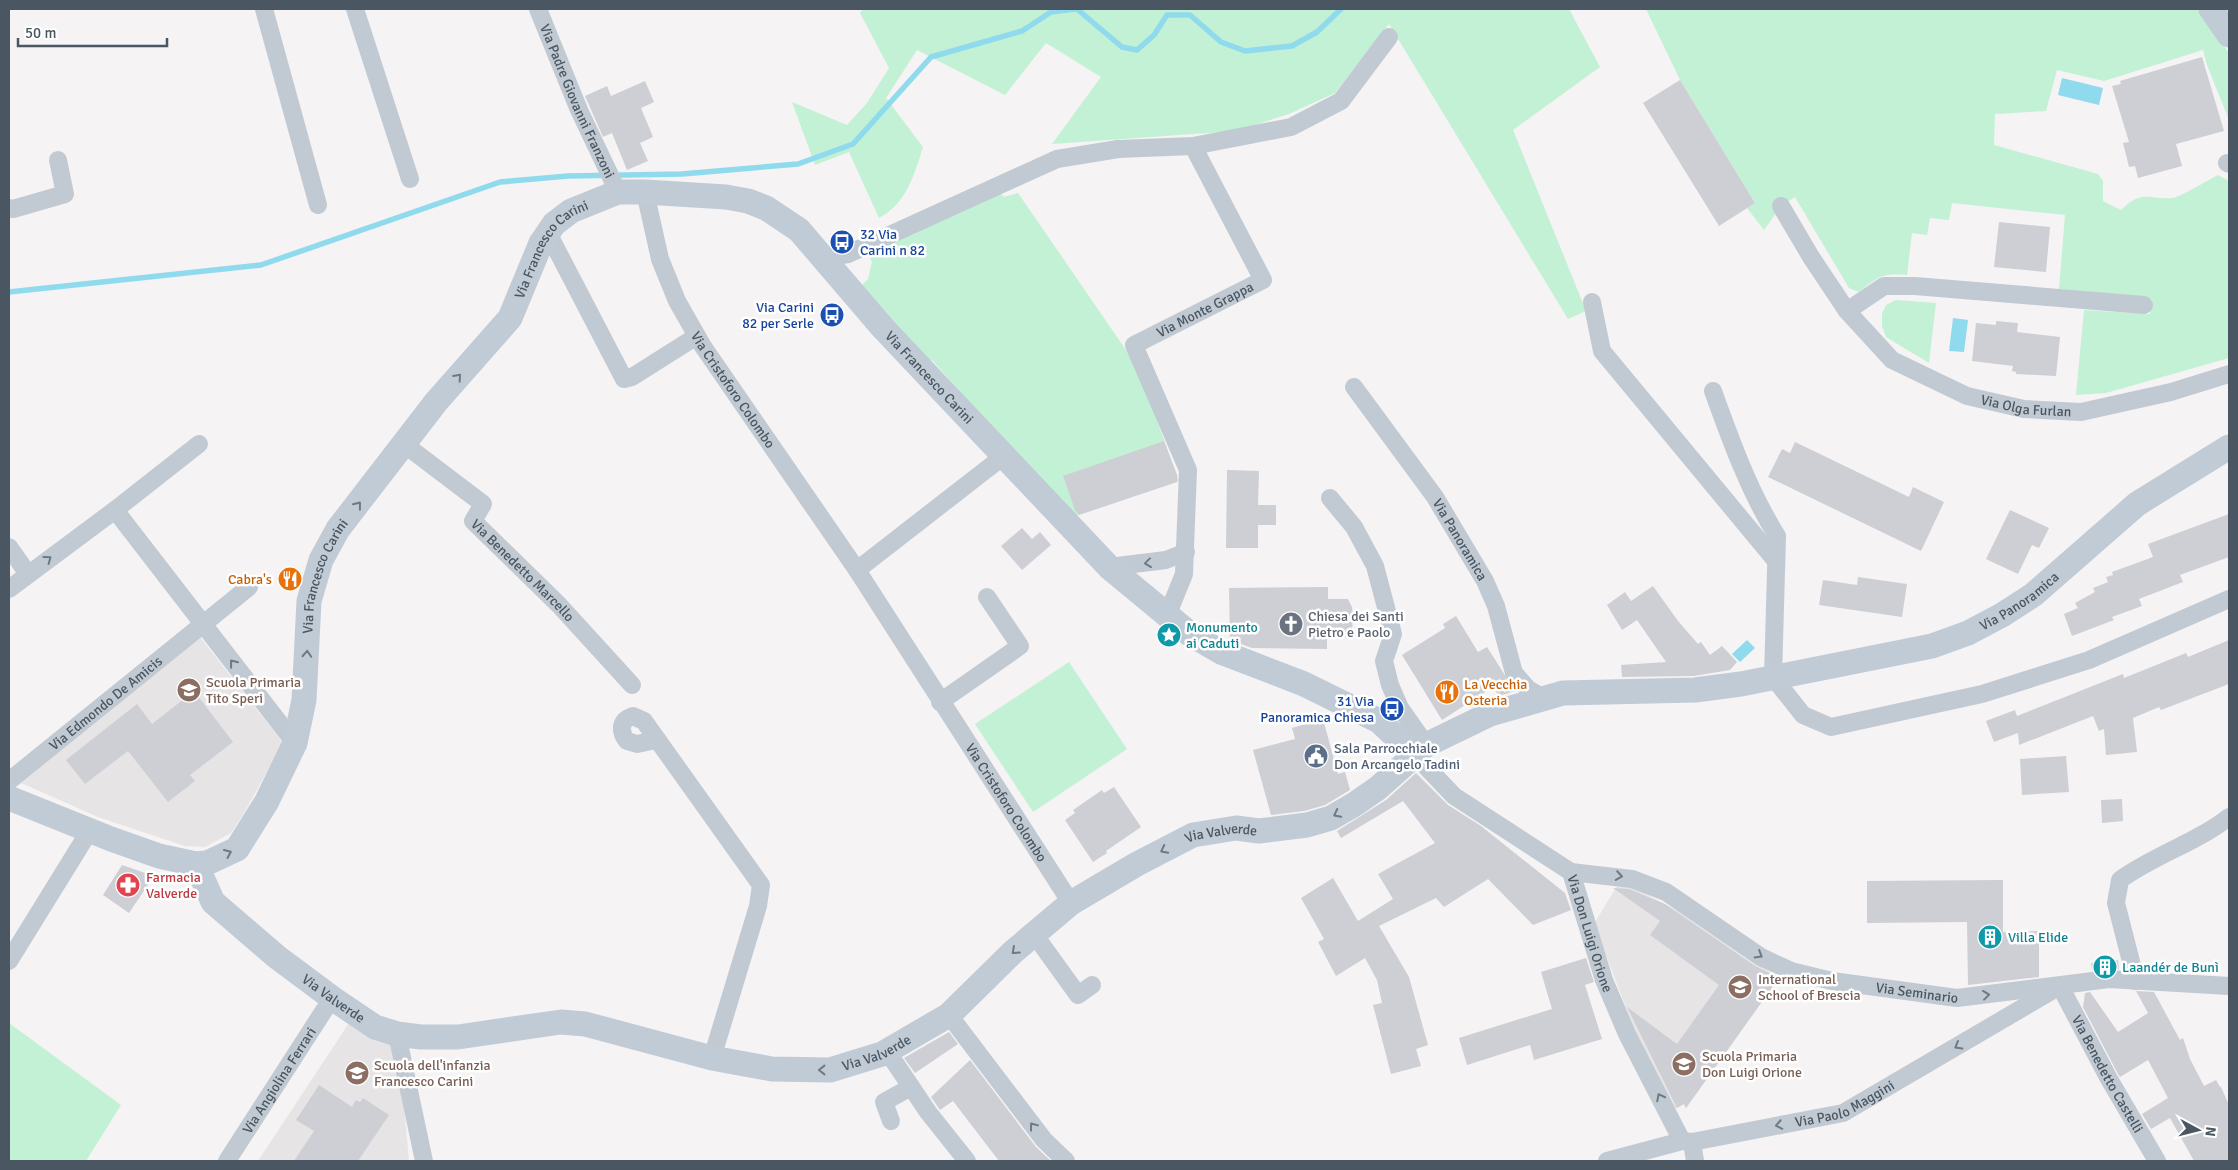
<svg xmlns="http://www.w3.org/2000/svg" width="2238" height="1170" font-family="Signika,sans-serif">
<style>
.education{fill:#e6e4e5}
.green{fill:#c3f1d5}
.water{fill:#90daee}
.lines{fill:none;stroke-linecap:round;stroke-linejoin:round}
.stream{stroke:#90daee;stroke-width:5.5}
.building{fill:#cdcfd5}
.street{stroke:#c1cad2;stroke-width:18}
.secondary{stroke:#c1cbd6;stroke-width:25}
.oneway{stroke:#6e7984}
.oneway2{stroke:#6e7983}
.labels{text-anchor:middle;stroke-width:5;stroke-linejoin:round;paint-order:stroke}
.street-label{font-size:14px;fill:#4a5661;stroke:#fff}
.transit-label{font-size:14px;fill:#164399;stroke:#fff;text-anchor:end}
.food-label{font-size:14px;fill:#c56008;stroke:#fff;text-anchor:end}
.worship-label{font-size:14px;fill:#5b616d;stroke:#fff;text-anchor:start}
.culture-label{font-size:14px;fill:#0d838f;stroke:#fff;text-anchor:start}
.education-label{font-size:14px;fill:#785e54;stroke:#fff;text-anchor:start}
.service-label{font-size:14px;fill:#4e5e75;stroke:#fff;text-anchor:start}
.health-label{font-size:14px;fill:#be3a42;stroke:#fff;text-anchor:start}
</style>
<rect width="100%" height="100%" fill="#f5f3f3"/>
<path class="education" d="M200 637 283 743 244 813 231 833 205 847 185 846 98 817 21 783Z
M1620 881 1680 912 1779 978 1686 1108 1683 1104 1673 1110 1632 1023 1594 924Z
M349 1023 393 1040 404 1105 409 1161H258Z"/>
<path class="green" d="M863 9H1569L1600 67 1513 130 1586 311 1568 319 1389 24 1335 93 1289 114 1236 131 1052 144 1101 77 1046 43 1005 95 917 50 886 98 923 147C914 175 907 203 879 218L849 152 815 165 792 102 847 125 867 103 889 68 860 13Z
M1646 9H2202L2208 24 2229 53V120L2207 65 2203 50 2104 81 2057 70 2046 111 1995 114 1994 145 2098 174 2103 181V201L2121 210C2143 189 2148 200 2172 198 2181 197 2208 180 2218 175L2229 181V358L2106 393 2076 395 2084 310 2150 314 2152 299 2059 289 2065 215 1952 203 1949 220 1930 218 1927 235 1912 233 1907 275C1881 273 1879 276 1859 292L1849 288 1795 197 1781 206 1764 230 1747 208 1755 203 1680 80Z
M1000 193 1004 197 1018 193 1137 366 1179 481 1072 517 932 360 926 364 861 286 868 279 872 262 866 252Z
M1896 300 1936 303 1929 363 1886 337 1882 326V314L1886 305Z
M1069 662 1127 749 1033 812 975 724Z
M9 1023 121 1105 86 1161H9V1096C11 1091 9 1034 9 1023Z"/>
<path class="water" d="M2062 78 2103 88 2099 105 2058 95Z
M1953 318 1968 320 1964 352 1949 351Z
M1747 640 1755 648 1740 662 1732 654Z"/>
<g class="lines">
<path class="stream" d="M1077 9 1122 47 1137 50 1154 35 1167 15H1190L1221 42 1245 51 1292 46 1317 32 1341 9
M9 292 261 265 500 182 568 176 682 174 798 164 853 144 931 57 1022 31 1051 12 1075 9"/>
</g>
<path class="building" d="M2202 57 2224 131 2176 144 2182 166 2138 178 2135 166 2129 167 2123 143 2129 142 2112 86 2121 84 2120 81Z
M1680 80 1755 203 1719 226 1643 103Z
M645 81 654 102 641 108 653 137 640 143 648 161 627 170 612 133 603 137 585 96 607 86 611 96Z
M1999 222 2050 227 2046 272 1994 267Z
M1996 321 2018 323 2017 332 2060 337 2056 376 2016 374V372L2012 371 2013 366 1972 361 1976 323 1996 325Z
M1164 441 1177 475V482L1079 515 1075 510 1063 476Z
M1795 442 1909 497 1913 487 1944 502 1921 551 1768 477 1782 449 1790 453Z
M1227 470 1259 471 1258 505H1276V525H1258V548H1226Z
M2010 510 2049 528 2039 548 2032 545 2018 574 1986 559Z
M2229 514V557L2180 575 2183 582 2139 599 2142 606 2112 617 2114 620 2072 636 2064 614 2078 608 2075 603 2095 592 2093 588 2108 582 2106 577 2113 575 2112 572 2153 557 2148 544Z
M1022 528 1032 539 1040 532 1051 545 1022 570 1001 546Z
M1858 577 1907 584 1902 617 1819 605 1823 580 1857 585Z
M1653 586 1678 621 1698 644 1701 642 1710 655 1722 646 1737 662 1730 670 1694 676 1622 677 1621 665 1666 662 1637 620 1622 630 1607 605 1625 592 1631 601Z
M1328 587V599H1348L1352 607 1353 618 1352 630 1348 637 1327 638V649L1252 648 1230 640 1229 588Z
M1456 616 1478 652 1487 647 1515 691 1499 696 1493 687 1442 720 1402 655 1445 628 1443 624Z
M2229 640V684L2161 710 2159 707 2133 718 2137 752 2106 755 2104 729 2099 731 2093 716 2019 745 2018 733 1994 742 1986 721 2015 710 2017 716 2123 674 2124 678 2186 653 2188 657Z
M194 691 233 742 190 775 195 781 168 802 128 751 85 784 66 760 137 704 152 724Z
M1323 719 1338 774 1345 772 1350 790 1325 805 1304 811 1271 815 1253 750 1295 739 1292 728Z
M2066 756 2069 792 2022 795 2020 759Z
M1416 773 1448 805 1481 826 1565 893 1571 910 1533 925 1488 879 1444 907 1436 898 1379 926 1409 977 1428 1045 1416 1049 1421 1066 1391 1074 1373 1005 1382 1003 1377 980 1365 958 1336 976 1318 942 1324 939 1301 898 1333 878 1358 921 1393 899 1378 874 1435 843 1403 801 1341 838 1337 831 1386 800Z
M1114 787 1141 827 1106 851 1107 853 1093 862 1065 820 1075 813 1073 810 1102 790 1104 793Z
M2122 799 2123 821 2102 823 2101 800Z
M122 865 154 876 129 913 103 895Z
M2003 880V932L2039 931V977L1968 985 1967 922 1867 923V881Z
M1613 888 1629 889 1665 904 1755 966 1779 978 1686 1108 1684 1104 1677 1108 1627 1007 1677 1044 1719 985 1650 935 1660 921Z
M1586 958 1594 982 1585 985 1602 1039 1534 1060 1530 1045 1467 1065 1459 1038 1552 1009 1541 972Z
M2118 960 2119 969 2092 970 2091 963Z
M2136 991 2154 992 2180 1040 2183 1038 2190 1059 2204 1086 2216 1080 2220 1087H2221L2229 1105V1161H2194L2170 1118 2151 1129 2142 1114 2168 1098 2148 1060 2120 1077 2118 1074 2083 1007 2085 993 2090 992 2118 1032 2148 1013Z
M949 1032 958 1044 915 1073 904 1058Z
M970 1060 1036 1147 1051 1161H999L953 1101 940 1110 931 1097Z
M319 1085 352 1107 356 1100 360 1102 363 1098 389 1115 358 1161H294L314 1131 296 1120Z"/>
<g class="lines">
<g class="street">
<path d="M264 9 318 205"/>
<path d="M355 9 410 179"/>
<path id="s1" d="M538 9 579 110 618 192"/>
<path d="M2227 163 2229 164"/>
<path id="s2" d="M645 192 660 259 677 301 702 345 857 570 1071 903"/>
<path id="s3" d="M1781 206 1811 257 1847 311 1892 360 1967 396 2024 409 2081 412 2171 392 2229 374"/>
<path d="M9 208 13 209 65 194 58 160"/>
<path d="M548 233 624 379 632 377 697 336"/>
<path d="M824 258 848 254 1057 159 1118 149 1193 146 1291 127 1341 101 1389 37"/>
<path d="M1592 302 1602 351 1776 561"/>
<path d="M1847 311 1884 286H1915L2144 305"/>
<path id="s4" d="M1354 387 1435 497 1485 581 1496 606 1514 673 1528 689 1546 699"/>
<path d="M1713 391C1731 441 1749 491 1777 536L1773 677 1803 715 1831 727 1982 694 2089 660 2229 599"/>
<path id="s5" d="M404 444 483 504 473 521 559 605 632 685"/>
<path d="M1330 498 1354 527 1375 566 1393 634 1384 661 1390 685 1400 708 1426 745"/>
<path d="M115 510 295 743"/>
<path d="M9 547 28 574"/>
<path d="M1109 567 1166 560 1186 552"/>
<path d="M857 570 1005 455"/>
<path d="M9 589 115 510 199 444"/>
<path id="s6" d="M1167 616 1184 574 1188 470 1134 345 1263 280 1193 146"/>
<path d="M940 702 1020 646 987 597"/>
<path d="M656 740 637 744 627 741C619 731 620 720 633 716L644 721 761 885 758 906 712 1058"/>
<path id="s7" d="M1416 756 1454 796 1571 872 1604 980 1627 1034 1682 1141"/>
<path id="s8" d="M9 781 249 587"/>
<path id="s9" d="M1571 872 1632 879 1666 892 1761 957 1791 971 1832 981 1957 998 2109 979 2229 986"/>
<path d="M1034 934 1078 995 1092 985"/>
<path d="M9 961 90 830"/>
<path d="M2136 981 2116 903 2120 880C2154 855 2196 843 2229 817"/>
<path id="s10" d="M2060 986 2109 1079 2157 1161"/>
<path d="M949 1015 1044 1140 1066 1161"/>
<path d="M397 1034 424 1161"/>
<path d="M887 1051 928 1112 967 1161"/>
<path d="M891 1121 884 1102 911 1087"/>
<path d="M1692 1142 1695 1161"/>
<path id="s11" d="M227 1161 332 998"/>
<path id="s12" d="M1607 1161 1682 1141 1692 1142 1843 1113 2053 990"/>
</g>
<g class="secondary">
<path d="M2211 9 2229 35"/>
<path id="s13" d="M9 798 111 839 159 856 196 864 207 863 237 849 267 801 295 743 304 700 309 601 321 560 338 529 436 402 510 318 541 243 554 224 571 211 618 192H645L726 197 748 201 766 208 799 230 883 328 1109 567 1190 634 1221 652 1304 684 1379 721 1416 756"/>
<path id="s14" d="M196 864 213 902 277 957 332 998 375 1027 397 1034 421 1037H458L561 1022 585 1024 712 1058 772 1069 830 1070 882 1054 949 1015 1013 952 1071 903 1137 864 1193 835 1236 828 1259 831 1307 825 1331 818 1355 804 1378 788 1426 745 1490 714 1563 693 1695 690 1741 684 1932 646 1968 633 2002 615 2033 595 2137 504 2229 447"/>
</g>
</g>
<defs><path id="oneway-chevron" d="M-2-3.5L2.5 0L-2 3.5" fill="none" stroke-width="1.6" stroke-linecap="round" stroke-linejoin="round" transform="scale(1.25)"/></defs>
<g class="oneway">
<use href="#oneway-chevron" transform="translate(458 377) rotate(-48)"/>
<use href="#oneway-chevron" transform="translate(358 505) rotate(-52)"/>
<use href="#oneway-chevron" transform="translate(307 654) rotate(-87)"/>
<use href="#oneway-chevron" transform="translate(1337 814) rotate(153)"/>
<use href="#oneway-chevron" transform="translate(1164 850) rotate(153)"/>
<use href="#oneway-chevron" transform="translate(228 853) rotate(-24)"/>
<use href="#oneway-chevron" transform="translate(1015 951) rotate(138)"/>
<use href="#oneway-chevron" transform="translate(822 1070) rotate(180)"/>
</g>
<g class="oneway2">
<use href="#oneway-chevron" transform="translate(48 559) rotate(-36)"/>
<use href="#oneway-chevron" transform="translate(1148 563) rotate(173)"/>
<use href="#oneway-chevron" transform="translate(233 663) rotate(-128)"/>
<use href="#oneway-chevron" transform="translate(1619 876) rotate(9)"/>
<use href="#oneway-chevron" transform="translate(1759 955) rotate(31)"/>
<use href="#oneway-chevron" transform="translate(1986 995) rotate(-7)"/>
<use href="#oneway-chevron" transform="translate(1958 1046) rotate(150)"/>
<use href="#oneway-chevron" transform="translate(1660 1097) rotate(-117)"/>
<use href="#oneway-chevron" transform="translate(1779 1125) rotate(169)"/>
<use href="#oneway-chevron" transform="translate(1033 1126) rotate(-127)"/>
</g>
<defs>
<symbol id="bus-disc" viewBox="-11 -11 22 22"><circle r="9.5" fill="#1a4fb4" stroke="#fff"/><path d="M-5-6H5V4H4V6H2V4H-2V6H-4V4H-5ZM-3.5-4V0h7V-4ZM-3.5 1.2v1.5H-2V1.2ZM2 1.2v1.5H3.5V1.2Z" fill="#fff"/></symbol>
<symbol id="restaurant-disc" viewBox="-11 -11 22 22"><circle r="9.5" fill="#e8710a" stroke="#fff"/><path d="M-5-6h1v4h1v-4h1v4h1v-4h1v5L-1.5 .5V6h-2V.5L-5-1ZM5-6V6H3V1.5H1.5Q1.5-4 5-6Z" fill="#fff"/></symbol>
<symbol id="church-disc" viewBox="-11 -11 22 22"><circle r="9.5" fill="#6b7280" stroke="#fff"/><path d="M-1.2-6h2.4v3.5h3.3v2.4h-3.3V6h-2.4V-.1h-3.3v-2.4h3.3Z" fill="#fff"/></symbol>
<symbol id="sight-disc" viewBox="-11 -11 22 22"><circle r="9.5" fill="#0f9aa8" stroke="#fff"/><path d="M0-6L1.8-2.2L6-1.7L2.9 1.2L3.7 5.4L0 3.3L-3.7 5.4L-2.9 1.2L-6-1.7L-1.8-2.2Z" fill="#fff"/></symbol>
<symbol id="school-disc" viewBox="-11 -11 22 22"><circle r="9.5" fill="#8d6e63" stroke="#fff"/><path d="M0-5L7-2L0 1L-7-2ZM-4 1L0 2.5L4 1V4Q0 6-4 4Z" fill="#fff"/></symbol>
<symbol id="civic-disc" viewBox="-11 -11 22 22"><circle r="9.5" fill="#5c6f8a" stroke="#fff"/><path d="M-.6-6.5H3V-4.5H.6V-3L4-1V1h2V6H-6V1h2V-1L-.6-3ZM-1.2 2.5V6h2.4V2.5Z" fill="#fff"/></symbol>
<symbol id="pharmacy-disc" viewBox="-11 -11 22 22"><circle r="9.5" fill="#e0444e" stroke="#fff"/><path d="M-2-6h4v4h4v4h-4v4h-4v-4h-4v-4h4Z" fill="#fff"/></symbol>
<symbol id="building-disc" viewBox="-11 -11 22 22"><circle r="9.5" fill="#0f9aa8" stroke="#fff"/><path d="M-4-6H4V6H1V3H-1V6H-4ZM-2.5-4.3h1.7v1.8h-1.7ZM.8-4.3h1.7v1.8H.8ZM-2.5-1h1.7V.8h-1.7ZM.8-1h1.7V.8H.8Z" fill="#fff"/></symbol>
</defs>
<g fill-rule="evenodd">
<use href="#bus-disc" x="828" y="228" width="28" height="28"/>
<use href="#bus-disc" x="818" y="301" width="28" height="28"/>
<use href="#restaurant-disc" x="276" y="565" width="28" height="28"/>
<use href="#church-disc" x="1277" y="610" width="28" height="28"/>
<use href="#sight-disc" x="1155" y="621" width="28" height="28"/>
<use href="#school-disc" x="175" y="676" width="28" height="28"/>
<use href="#restaurant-disc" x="1433" y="678" width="28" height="28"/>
<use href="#bus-disc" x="1378" y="695" width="28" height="28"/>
<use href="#civic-disc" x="1302" y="742" width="28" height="28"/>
<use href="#pharmacy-disc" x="114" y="871" width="28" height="28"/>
<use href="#building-disc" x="1976" y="923" width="28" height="28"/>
<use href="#building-disc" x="2091" y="953" width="28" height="28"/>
<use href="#school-disc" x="1726" y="973" width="28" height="28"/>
<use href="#school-disc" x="1670" y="1050" width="28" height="28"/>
<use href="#school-disc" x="343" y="1059" width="28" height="28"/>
</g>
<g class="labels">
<g class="street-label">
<text dy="5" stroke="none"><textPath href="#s1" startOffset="100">Via Padre Giovanni Franzoni</textPath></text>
<text dy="5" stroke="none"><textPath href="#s13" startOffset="940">Via Francesco Carini</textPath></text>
<text dy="5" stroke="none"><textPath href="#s6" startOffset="365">Via Monte Grappa</textPath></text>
<text dy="5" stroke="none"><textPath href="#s13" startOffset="1420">Via Francesco Carini</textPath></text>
<text dy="5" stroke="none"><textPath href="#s2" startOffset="219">Via Cristoforo Colombo</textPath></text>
<text dy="5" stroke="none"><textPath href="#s3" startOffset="334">Via Olga Furlan</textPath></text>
<text dy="5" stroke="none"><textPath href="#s4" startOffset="186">Via Panoramica</textPath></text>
<text dy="5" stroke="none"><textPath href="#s5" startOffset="189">Via Benedetto Marcello</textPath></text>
<text dy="5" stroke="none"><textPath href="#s13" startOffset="535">Via Francesco Carini</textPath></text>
<text dy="5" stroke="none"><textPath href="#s14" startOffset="2026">Via Panoramica</textPath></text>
<text dy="5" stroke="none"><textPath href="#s8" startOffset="124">Via Edmondo De Amicis</textPath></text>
<text dy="5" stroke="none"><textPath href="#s2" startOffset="714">Via Cristoforo Colombo</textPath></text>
<text dy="5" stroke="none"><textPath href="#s14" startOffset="1175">Via Valverde</textPath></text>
<text dy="5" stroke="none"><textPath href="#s7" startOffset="259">Via Don Luigi Orione</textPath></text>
<text dy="5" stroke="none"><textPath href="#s9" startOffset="374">Via Seminario</textPath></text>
<text dy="5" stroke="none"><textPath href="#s14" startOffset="196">Via Valverde</textPath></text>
<text dy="5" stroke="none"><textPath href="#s14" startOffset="759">Via Valverde</textPath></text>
<text dy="5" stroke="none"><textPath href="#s10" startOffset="100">Via Benedetto Castelli</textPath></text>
<text dy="5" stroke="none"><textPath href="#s11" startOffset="96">Via Angiolina Ferrari</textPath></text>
<text dy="5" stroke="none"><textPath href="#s12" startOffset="246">Via Paolo Maggini</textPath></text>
</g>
<g class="transit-label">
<text x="860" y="239" text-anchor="start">32 Via<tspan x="860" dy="16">Carini n 82</tspan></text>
<text x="814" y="312">Via Carini<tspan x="814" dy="16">82 per Serle</tspan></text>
<text x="1374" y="706">31 Via<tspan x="1374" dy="16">Panoramica Chiesa</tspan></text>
</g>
<g class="food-label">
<text x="272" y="584">Cabra's</text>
<text x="1464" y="689" text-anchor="start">La Vecchia<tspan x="1464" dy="16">Osteria</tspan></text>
</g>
<g class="worship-label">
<text x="1308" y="621">Chiesa dei Santi<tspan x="1308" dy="16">Pietro e Paolo</tspan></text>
</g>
<g class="culture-label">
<text x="1186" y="632">Monumento<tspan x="1186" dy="16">ai Caduti</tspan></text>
<text x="2008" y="942">Villa Elide</text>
<text x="2122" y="972">Laandér de Bunì</text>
</g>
<g class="education-label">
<text x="206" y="687">Scuola Primaria<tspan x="206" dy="16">Tito Speri</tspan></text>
<text x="1758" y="984">International<tspan x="1758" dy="16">School of Brescia</tspan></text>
<text x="1702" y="1061">Scuola Primaria<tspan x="1702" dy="16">Don Luigi Orione</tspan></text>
<text x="374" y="1070">Scuola dell'infanzia<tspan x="374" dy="16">Francesco Carini</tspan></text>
</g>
<g class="service-label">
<text x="1334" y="753">Sala Parrocchiale<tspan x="1334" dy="16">Don Arcangelo Tadini</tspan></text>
</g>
<g class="health-label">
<text x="146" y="882">Farmacia<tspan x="146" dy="16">Valverde</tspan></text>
</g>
</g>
<rect width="2238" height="1170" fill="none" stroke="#4a5661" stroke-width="20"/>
<g transform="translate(2198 1130) rotate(97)" stroke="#ffffff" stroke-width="4" paint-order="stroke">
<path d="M0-4L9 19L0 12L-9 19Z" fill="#4a5661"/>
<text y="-8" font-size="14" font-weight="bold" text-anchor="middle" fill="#4a5661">N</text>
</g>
<path d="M18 38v8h149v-8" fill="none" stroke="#4a5661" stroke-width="2.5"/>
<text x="25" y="38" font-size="15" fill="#4a5661" stroke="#ffffff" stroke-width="4" paint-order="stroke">50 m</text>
</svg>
